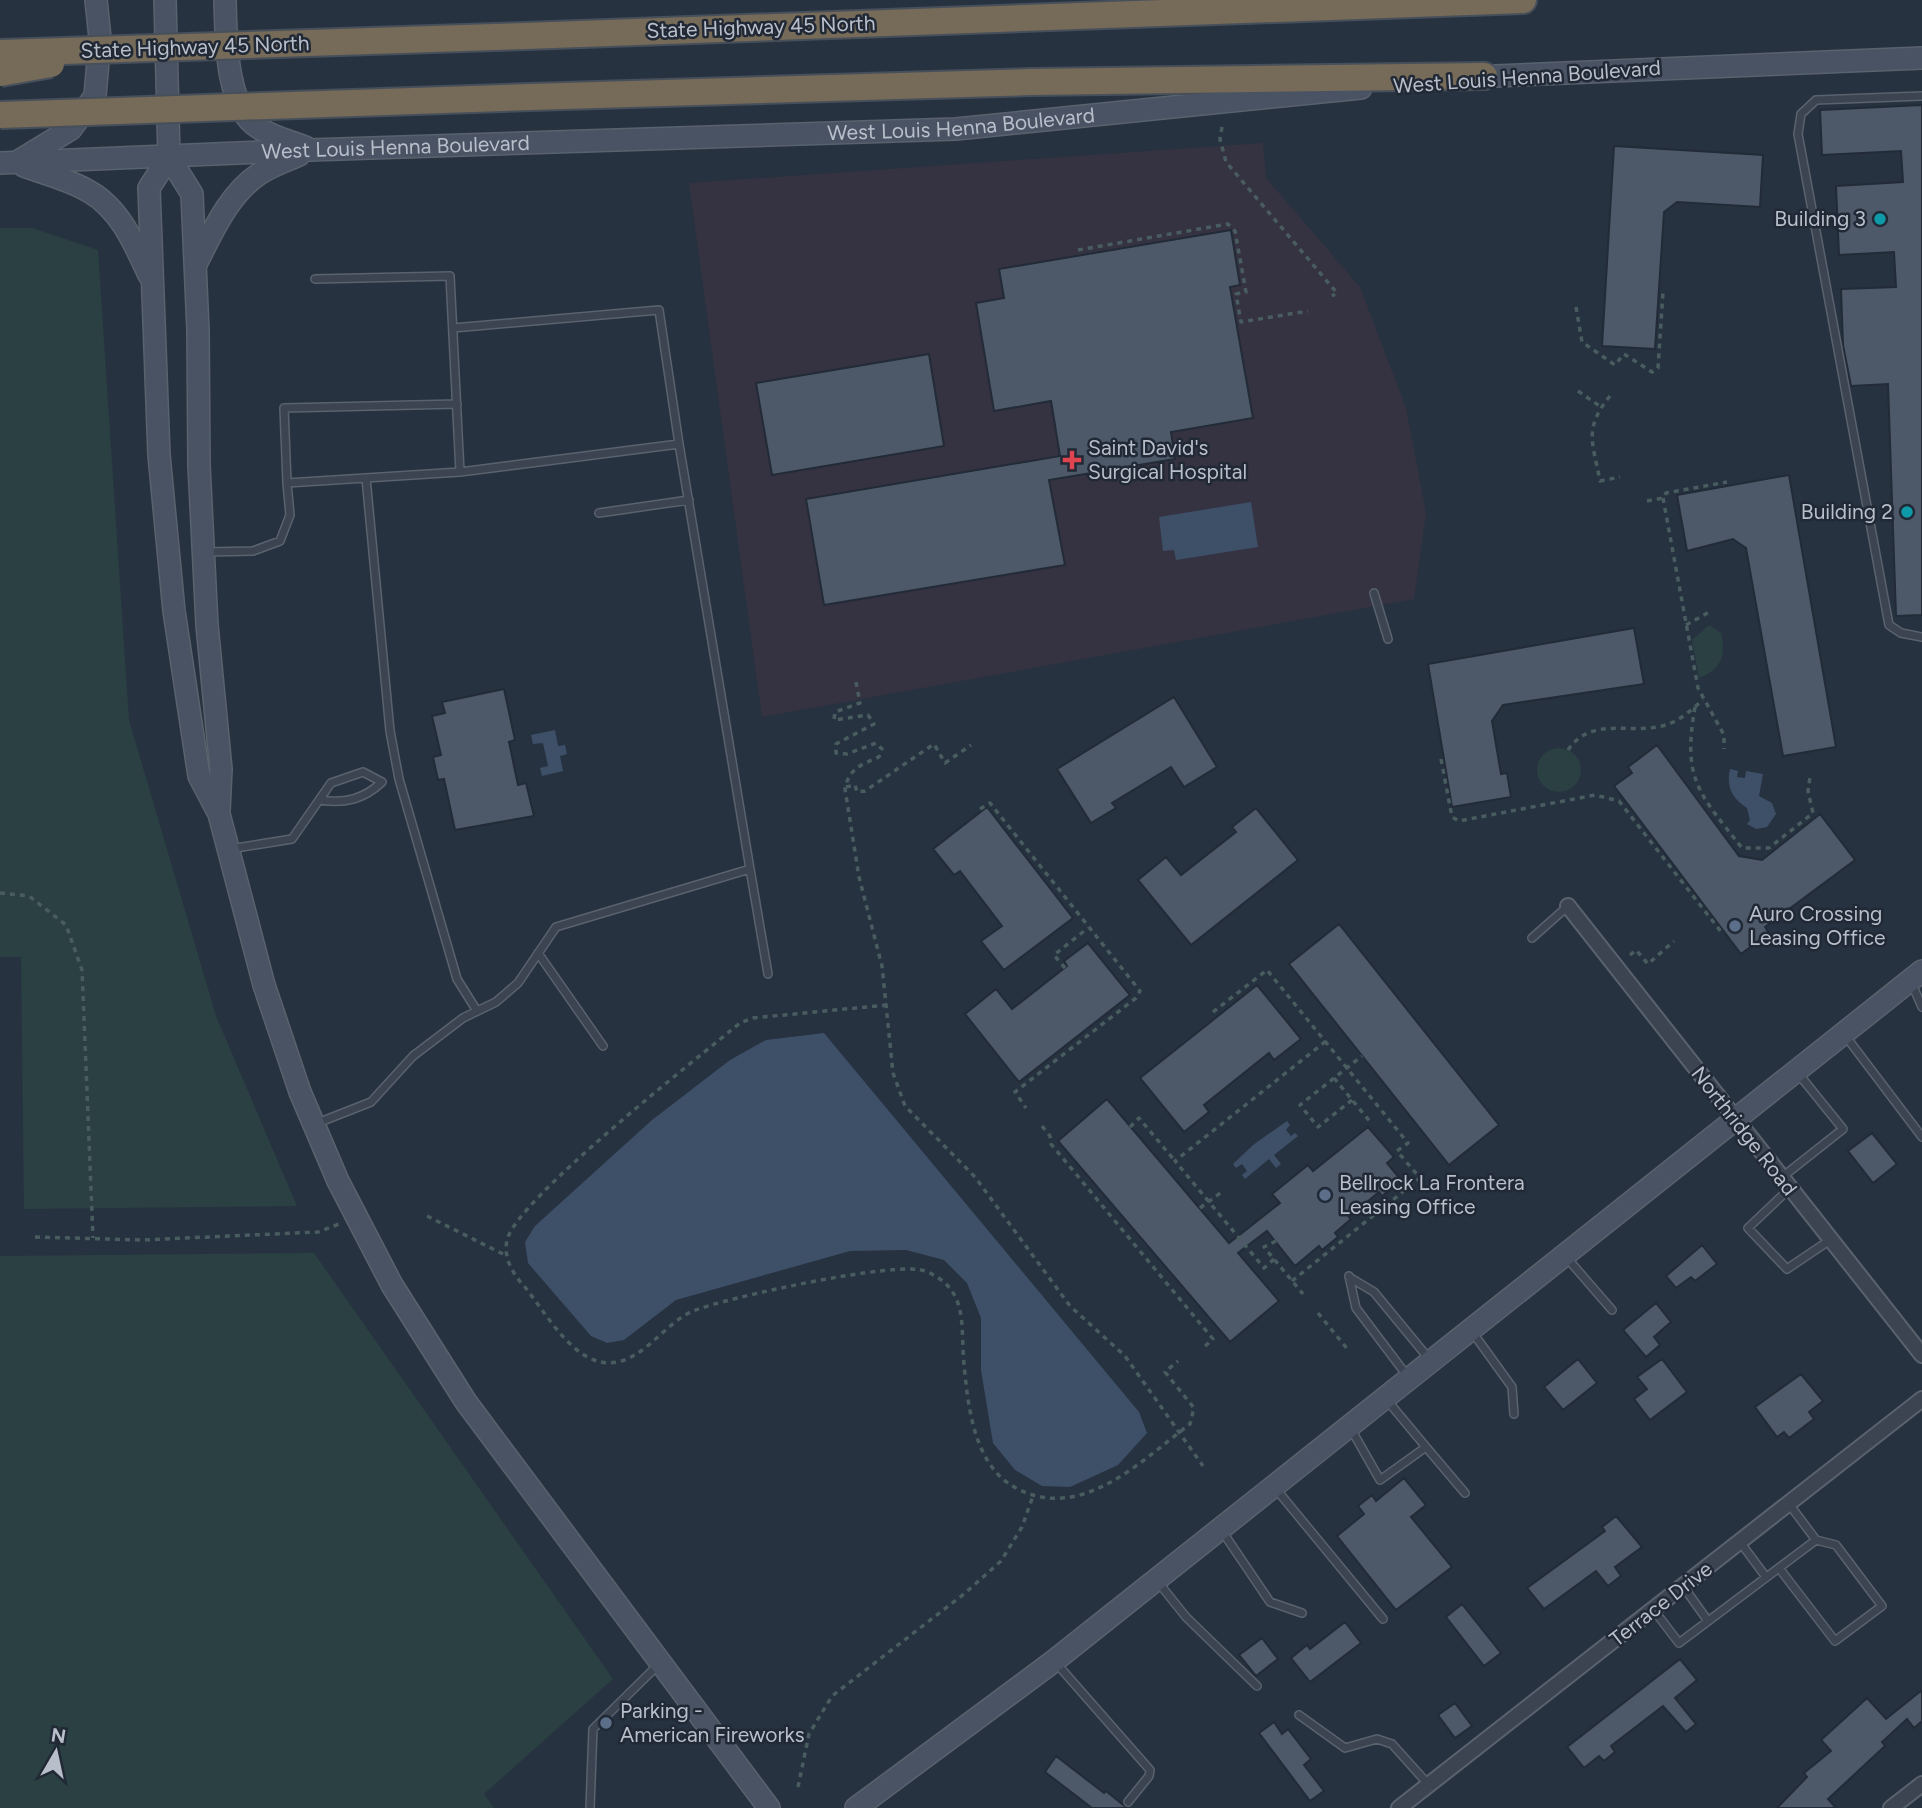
<svg xmlns="http://www.w3.org/2000/svg" width="1922" height="1808" font-family="Figtree,sans-serif">
<style>
.medical{fill:#353341}
.green{fill:#2a4042}
.water{fill:#3e4f68}
.building{fill:#4d5969;stroke:#222b37;stroke-width:2}
.lines{fill:none;stroke-linecap:round;stroke-linejoin:round}
.lane-casing{stroke:#59626d;stroke-width:10}
.street-casing{stroke:#59626d;stroke-width:18}
.secondary-casing{stroke:#59626d;stroke-width:24}
.highway-casing{stroke:#464f5a;stroke-width:30}
.path{stroke:#495d60;stroke-width:3.5;stroke-dasharray:5 5;stroke-linecap:butt}
.lane{stroke:#3b4450;stroke-width:7}
.street{stroke:#3b4450;stroke-width:14}
.secondary{stroke:#495363;stroke-width:21}
.highway{stroke:#766a58;stroke-width:26}
.highway-bridge-casing{stroke:#464f5a;stroke-width:30;stroke-linecap:butt}
.highway-bridge{stroke:#766a58;stroke-width:26}
.culture-dot{fill:#0f9aa8;stroke:#202935;stroke-width:2.5}
.health-dot{fill:#e0444e;stroke:#202935;stroke-width:2.5}
.service-dot{fill:#5c6f8a;stroke:#202935;stroke-width:2.5}
.labels{text-anchor:middle;stroke-width:5;stroke-linejoin:round;paint-order:stroke}
.street-label{font-size:21px;fill:#b8bfca;stroke:#202935}
.poi-label{font-size:21px;fill:#b8bfca;stroke:#202935;text-anchor:start}
</style>
<rect width="100%" height="100%" fill="#273240"/>
<path class="medical" d="M1263 143 1266 178 1360 287 1406 408 1426 513 1414 599 762 717 689 183Z"/>
<path class="green" d="M0 228H32L98 250 129 720 216 1016 297 1206 24 1209 21 957H0Z
M1709 625 1721 633C1726 656 1722 669 1699 678L1692 640Z
M1537 770a22 22 0 1 1 44 0a22 22 0 1 1-44 0Z
M314 1253 613 1679 484 1794 494 1808H0V1256Z"/>
<path class="water" d="M1251 502 1258 547 1176 560 1174 550 1163 551 1159 517Z
M555 730 558 746 565 745 567 754 560 756 563 771 542 776 540 768 548 766 543 743 533 744 531 735Z
M1730 769 1738 771 1737 777 1745 778 1746 771 1763 774 1759 796 1772 803 1776 814 1767 827 1756 829 1747 824 1750 820 1747 808C1732 799 1726 786 1730 769Z
M824 1033 1139 1412 1147 1433 1118 1465 1070 1487 1042 1486 1015 1470 993 1443 981 1370V1318L967 1283 944 1260 906 1250 850 1251 676 1300 624 1340 607 1343 591 1336 528 1263 525 1242 535 1226 652 1120 730 1060 766 1040Z
M1287 1121 1290 1125 1286 1130 1291 1136 1295 1133 1298 1136 1274 1155 1281 1164 1276 1168 1269 1159 1245 1179 1242 1175 1247 1171 1242 1164 1236 1168 1233 1164 1253 1145Z"/>
<path class="building" d="M1922 105V615L1896 616 1888 384 1851 386 1843 345 1841 289 1896 287 1894 252 1839 255 1836 186 1903 182 1901 151 1822 155 1820 110Z
M1614 146 1763 155 1760 207 1677 202 1664 212 1655 349 1602 346Z
M1231 230 1240 285 1230 287 1253 418 1171 432 1175 459 1049 480 1065 565 824 605 806 499 1060 456 1051 401 994 411 976 303 1004 298 999 269Z
M929 354 944 446 772 475 756 383Z
M1789 475 1836 747 1783 756 1746 548 1733 539 1687 551 1677 495Z
M1634 628 1644 684 1503 705 1492 721 1501 774 1507 773 1511 797 1452 807 1428 664Z
M504 689 515 740 509 742 518 785 526 783 534 816 455 830 444 779 438 780 433 757 441 755 432 716 445 713 442 702Z
M1174 697 1217 767 1184 787 1171 767 1112 803 1116 808 1091 823 1057 769Z
M1657 745 1739 856 1762 860 1820 814 1855 860 1765 927 1769 933 1741 954 1614 786 1632 773 1628 767Z
M987 807 1073 918 1004 970 981 941 1002 926 960 871 954 875 933 849Z
M1256 808 1298 860 1191 945 1138 880 1166 857 1181 875 1236 832 1232 827Z
M1339 924 1499 1125 1449 1165 1289 964Z
M1088 943 1130 995 1019 1082 965 1014 996 989 1012 1009 1067 966 1064 961Z
M1257 985 1301 1039 1274 1060 1269 1053 1204 1105 1209 1112 1184 1132 1140 1078Z
M1107 1099 1229 1243 1280 1203 1272 1194 1308 1165 1313 1171 1368 1127 1394 1157 1387 1163 1402 1181 1382 1196 1379 1192 1349 1217 1351 1219 1335 1233 1338 1237 1322 1250 1319 1246 1295 1266 1267 1231 1238 1253 1279 1301 1230 1342 1058 1141Z
M1872 1133 1897 1164 1873 1183 1848 1151Z
M1702 1245 1717 1264 1695 1281 1691 1277 1676 1288 1666 1276Z
M1656 1303 1671 1322 1654 1337 1660 1345 1646 1357 1623 1330Z
M1578 1359 1597 1383 1563 1410 1544 1387Z
M1662 1359 1687 1392 1650 1420 1634 1399 1647 1389 1637 1377Z
M1801 1374 1823 1401 1809 1412 1814 1419 1789 1438 1784 1432 1777 1437 1755 1407Z
M1404 1478 1426 1505 1411 1517 1452 1567 1396 1610 1337 1536 1364 1514 1358 1506 1372 1495 1376 1501Z
M1616 1516 1642 1547 1615 1567 1621 1576 1608 1586 1596 1571 1544 1609 1527 1588 1605 1531 1602 1527Z
M1462 1604 1501 1653 1484 1666 1446 1617Z
M1345 1622 1361 1643 1310 1682 1291 1658 1307 1645 1310 1649Z
M1262 1638 1278 1659 1256 1676 1239 1655Z
M1680 1659 1697 1680 1675 1698 1696 1724 1686 1732 1663 1706 1611 1746 1615 1752 1604 1761 1599 1756 1584 1768 1567 1747Z
M1922 1690V1721L1914 1728 1907 1719 1882 1742 1885 1746 1828 1799 1836 1808H1777L1807 1777 1804 1773 1831 1751 1821 1740 1867 1698 1886 1719Z
M1455 1703 1472 1726 1455 1738 1438 1715Z
M1274 1722 1282 1734 1288 1729 1311 1759 1304 1765 1324 1791 1310 1801 1259 1733Z
M1056 1756 1104 1793 1106 1791 1127 1808H1092L1045 1772Z"/>
<g class="lines">
<defs>
<path id="lane" d="M1922 96 1816 100 1801 114 1798 134 1889 625 1901 633 1922 637
M315 279 450 276 460 472 679 444 750 869 556 927 518 983 496 1002 463 1018 413 1056 371 1102 315 1124
M453 328 659 310 679 444
M457 404 284 408 287 483 460 472
M366 478 390 731 399 779 457 979 477 1011
M599 513 689 500
M207 552 253 551 280 541 290 515 287 483
M1374 593 1388 639
M230 849 292 839 331 783 363 772 382 782C364 799 345 804 320 800
M750 869 768 974
M1532 938 1568 906
M538 953 603 1046
M1912 984 1922 1007
M1844 1034 1922 1137
M1781 1178 1843 1129 1797 1072
M1789 1189 1748 1228 1787 1269 1830 1240
M1567 1258 1612 1310
M1349 1276 1356 1308 1408 1377
M1349 1277 1374 1292 1430 1360
M1473 1333 1512 1387 1514 1414
M1351 1429 1380 1480 1426 1447 1386 1399
M1426 1447 1465 1493
M1276 1489 1383 1619
M1222 1531 1270 1602 1302 1613
M1740 1542 1766 1577
M1779 1568 1835 1641 1882 1606 1836 1545 1816 1540
M1158 1582 1186 1617 1257 1686
M1683 1586 1708 1621
M1653 1609 1679 1643 1816 1540 1789 1504
M1057 1664 1150 1770 1149 1776 1128 1802
M1299 1715 1345 1748 1377 1739 1392 1744 1428 1784
M590 1808 593 1729 659 1664"/>
<path id="street" d="M1568 906 1922 1355
M1399 1808 1922 1399
M1891 1808 1922 1784"/>
<g id="secondary">
<path d="M165 0 169 157 192 194 198 330 199 465 207 625 221 769 219 811"/>
<path d="M225 0C226 34 225 109 259 128 273 137 290 141 305 147"/>
<path d="M1470 77 1922 58"/>
<path d="M169 157 149 188 159 455 174 611 199 776 219 814 264 985 300 1092 338 1181 392 1285 466 1402 769 1808"/>
<path d="M17 162 71 129 95 96 100 38 96 0"/>
<path id="s1" d="M0 163 310 150 956 129 1361 88"/>
<path d="M24 166C45 174 71 180 90 192 120 209 135 245 149 275"/>
<path d="M197 262C213 231 229 194 259 174 271 166 286 161 299 155"/>
<path d="M856 1808 1054 1661 1922 971"/>
</g>
<path id="highway" d="M525 36 1523 0
M530 97 1031 82 1484 76"/>
</defs>
<use href="#lane" class="lane-casing"/>
<use href="#street" class="street-casing"/>
<use href="#secondary" class="secondary-casing"/>
<use href="#highway" class="highway-casing"/>
<path class="path" d="M1222 127 1220 139 1226 162 1337 293 1332 296
M1078 250 1228 224 1235 231 1246 292 1236 294 1241 322 1308 311
M1576 307 1582 342 1615 365 1624 354 1652 372 1658 368 1663 292
M1578 391 1601 407
M1610 396C1583 429 1593 443 1600 481L1620 477
M1663 498 1698 688 1724 735V749
M1647 501 1663 498 1666 493 1727 482
M1686 625 1711 611
M856 682 860 703 835 712 834 720 868 715 874 724 836 744V753L847 754 876 743 882 749 879 757C861 765 849 768 845 789L859 877 882 966 893 1073 905 1106 975 1177 1070 1306 1125 1356 1203 1466
M1695 707C1682 780 1699 793 1742 848H1769L1813 813 1808 791 1810 777
M1568 750C1593 713 1636 738 1671 723 1683 718 1693 708 1703 700
M1441 759 1452 817 1459 821 1595 795 1619 801 1722 933
M846 787 855 785 857 792 865 791 934 744 945 763 971 745
M980 809 990 803 1140 991 1136 998 1015 1092 1026 1108
M0 893 29 896 66 925 82 970 93 1238
M1630 955 1636 950 1648 964 1674 941
M1065 968 1054 955 1088 928
M887 1005 753 1018 740 1023C699 1057 516 1200 507 1240 503 1258 513 1274 524 1286 543 1309 565 1349 594 1360 636 1375 660 1325 693 1311 725 1298 897 1260 925 1271 970 1289 960 1326 964 1364 968 1407 974 1466 1016 1488 1081 1523 1141 1461 1190 1424L1194 1408 1165 1372 1178 1361
M1213 1012 1267 970 1408 1143 1397 1151 1420 1178 1292 1281
M1334 1078 1372 1124
M1352 1100 1318 1127 1300 1105 1362 1056
M1042 1126 1050 1136 1051 1144 1213 1339 1202 1349
M1130 1127 1139 1118 1175 1161
M1200 1208 1223 1191
M427 1216 507 1256
M35 1237 142 1240 318 1232 339 1224
M1276 1241 1264 1247 1303 1294
M1274 1259 1264 1268 1175 1161 1326 1041
M1318 1313 1349 1351
M798 1787 809 1734 832 1696 964 1594 1001 1561 1022 1527 1033 1496"/>
<use href="#lane" class="lane"/>
<use href="#street" class="street"/>
<use href="#secondary" class="secondary"/>
<use href="#highway" class="highway"/>
<defs>
<path id="highway-bridge" d="M0 53 525 36
M0 73 51 64
M0 115 530 97"/>
</defs>
<use href="#highway-bridge" class="highway-bridge-casing"/>
<use href="#highway-bridge" class="highway-bridge"/>
</g>
<g class="culture-dot">
<circle cx="1880" cy="219" r="7"/>
<circle cx="1907" cy="512" r="7"/>
</g>
<path class="health-dot" d="M1068.5 449.5h7v7h7v7h-7v7h-7v-7h-7v-7h7z"/>
<g class="service-dot">
<circle cx="1735" cy="926" r="7"/>
<circle cx="1325" cy="1195" r="7"/>
<circle cx="606" cy="1723" r="7"/>
</g>
<g class="labels">
<g class="street-label">
<text transform="translate(761 27) rotate(-2)" y="7">State Highway 45 North</text>
<text transform="translate(195 47) rotate(-2)" y="7">State Highway 45 North</text>
<text transform="translate(1527 77) rotate(-4)" y="7">West Louis Henna Boulevard</text>
<text dy="7" stroke="none"><textPath href="#s1" startOffset="962">West Louis Henna Boulevard</textPath></text>
<text dy="7" stroke="none"><textPath href="#s1" startOffset="396">West Louis Henna Boulevard</textPath></text>
<text transform="translate(1744 1131) rotate(52)" y="7">Northridge Road</text>
<text transform="translate(1661 1604) rotate(-38)" y="7">Terrace Drive</text>
</g>
<g class="poi-label">
<text x="1866" y="226" text-anchor="end">Building 3</text>
<text x="1088" y="455">Saint David's<tspan x="1088" dy="24">Surgical Hospital</tspan></text>
<text x="1893" y="519" text-anchor="end">Building 2</text>
<text x="1749" y="921">Auro Crossing<tspan x="1749" dy="24">Leasing Office</tspan></text>
<text x="1339" y="1190">Bellrock La Frontera<tspan x="1339" dy="24">Leasing Office</tspan></text>
<text x="620" y="1718">Parking -<tspan x="620" dy="24">American Fireworks</tspan></text>
</g>
</g>
<g transform="translate(56 1752) rotate(9)" stroke="#202935" stroke-width="5" paint-order="stroke">
<path d="M0-5L12 26L0 18L-12 26Z" fill="#b8bfca"/>
<text y="-10" font-size="19" font-weight="bold" text-anchor="middle" fill="#b8bfca">N</text>
</g>
</svg>
